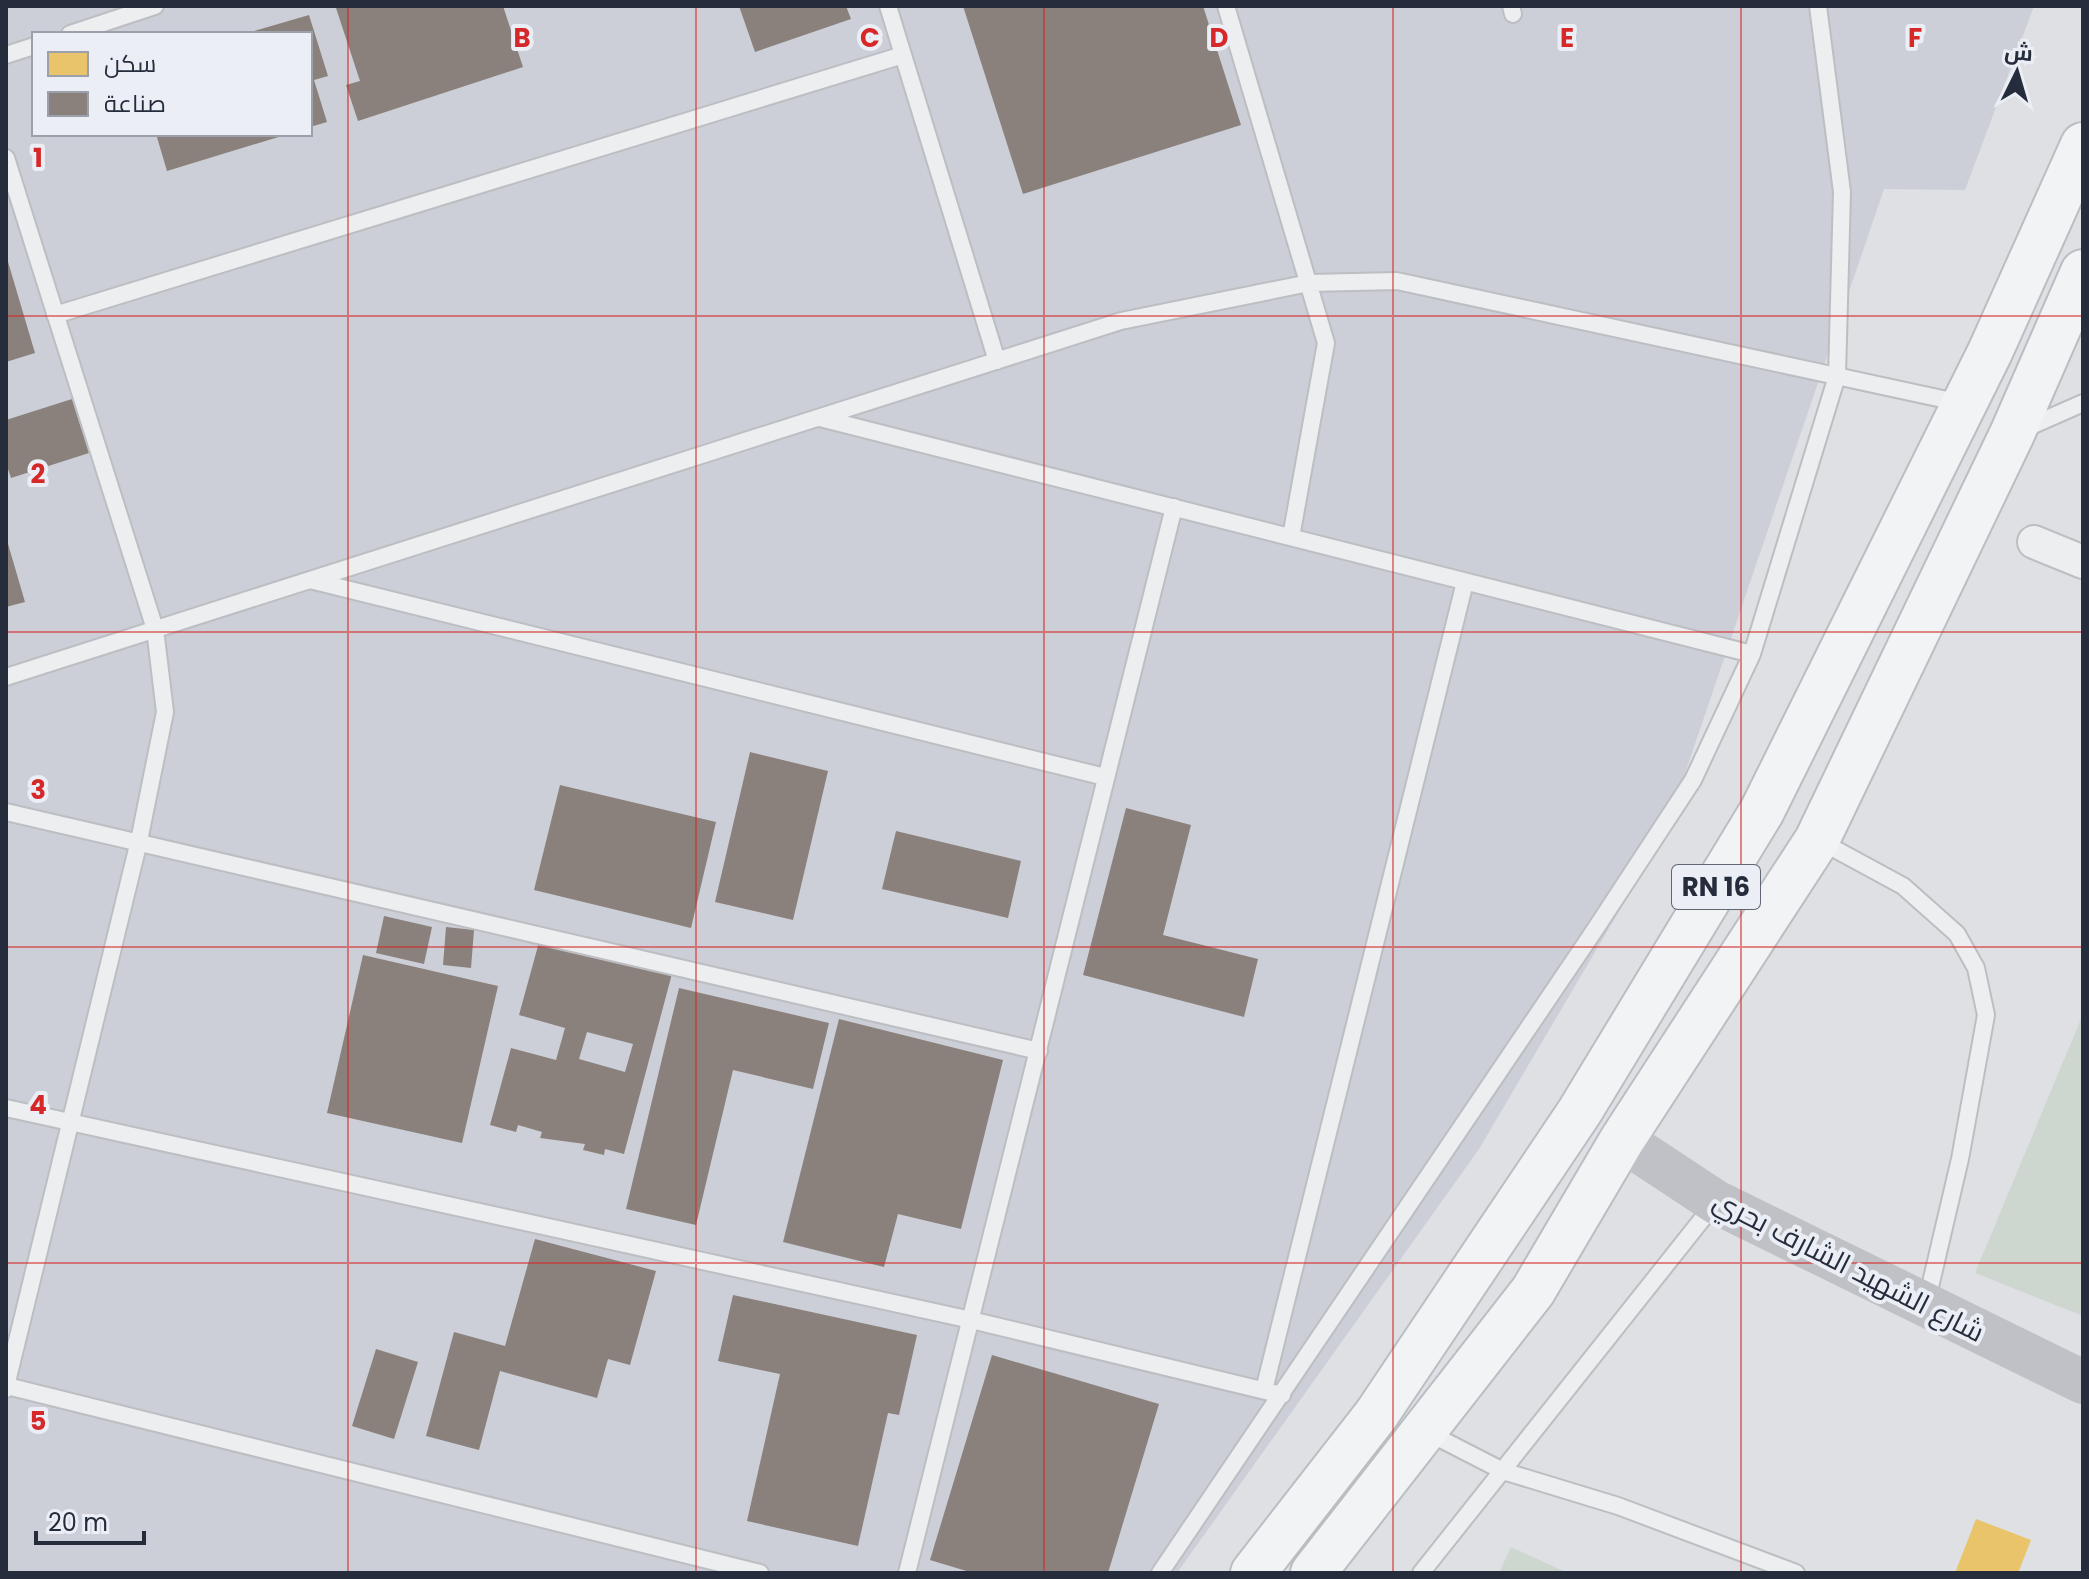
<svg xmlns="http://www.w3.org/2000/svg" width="2089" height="1579" font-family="Poppins,Cairo,sans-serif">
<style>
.built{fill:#cccfd7;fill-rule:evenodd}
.green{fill:#ced7cf}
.homes{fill:#e9c46a}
.industry{fill:#8a817c;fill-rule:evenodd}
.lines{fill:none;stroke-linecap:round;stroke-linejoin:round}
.lane-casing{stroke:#bcbec2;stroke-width:20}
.street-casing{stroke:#bcbec2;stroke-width:36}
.primary-casing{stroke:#babdc2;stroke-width:48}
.lane{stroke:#edeef0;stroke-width:16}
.street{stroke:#edeef0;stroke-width:32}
.secondary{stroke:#bfc1c6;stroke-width:44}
.primary{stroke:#f2f3f4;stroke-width:44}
.grid{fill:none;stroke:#d62828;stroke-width:2;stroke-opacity:0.55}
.labels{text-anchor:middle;stroke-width:8;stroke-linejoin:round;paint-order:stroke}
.shield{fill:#ebeef4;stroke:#606673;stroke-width:2}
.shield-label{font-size:26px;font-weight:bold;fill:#252c3c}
.street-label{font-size:28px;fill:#252c3c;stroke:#ebeef4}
.grid-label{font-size:26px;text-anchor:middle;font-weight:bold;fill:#d62828;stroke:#ebeef4;stroke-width:8;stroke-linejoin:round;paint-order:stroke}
</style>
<rect width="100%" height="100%" fill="#dee0e4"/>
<path class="built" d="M6 6H2034L1965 190 1884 189 1664 835 1479 1149 1177 1573H6ZM34 34H310V134H34Z"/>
<path class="green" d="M2083 1014V1316L1975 1273Z
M1511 1547 1568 1573H1499Z"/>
<path class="homes" d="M1976 1519 2031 1540 2018 1573H1955Z"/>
<path class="industry" d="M341 6H503L523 67 358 121 346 85 360 81 336 8Z
M739 6H846L851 19 755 52Z
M963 6H1203L1241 125 1023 194Z
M309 15 328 76 314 80 327 122 310 127V34L247 33Z
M156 134H285V135L167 171Z
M6 255 35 353 6 362Z
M72 399 89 453 11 478 6 463V420Z
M6 537 25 602 6 607Z
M750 752 828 771 793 920 715 902Z
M560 785 716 822 691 928 534 890Z
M1126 808 1191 825 1163 935 1258 959 1244 1017 1083 975Z
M896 831 1021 861 1008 918 882 889Z
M384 916 432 927 424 964 376 953Z
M446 927 474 930 471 968 443 965Z
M541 935 673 970 624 1154 605 1149 604 1155 583 1150 585 1144 540 1138 542 1132 518 1125 516 1132 490 1125 511 1048 556 1060 565 1028 519 1015ZM587 1032 633 1044 625 1072 579 1059Z
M363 955 498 986 462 1143 327 1113Z
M679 988 829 1023 813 1089 733 1070 696 1225 626 1209Z
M839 1019 1003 1060 961 1229 898 1214 884 1267 783 1242Z
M535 1239 656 1271 630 1365 608 1359 597 1398 500 1371 479 1450 426 1436 454 1332 505 1346Z
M733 1295 917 1335 899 1415 888 1413 858 1546 747 1521 780 1374 718 1361Z
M376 1349 418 1362 394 1439 352 1426Z
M992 1355 1159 1404 1108 1573H973L930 1560Z"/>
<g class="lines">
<defs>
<path id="lane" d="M888 6 997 361
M1226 6 1326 343 1291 537
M1511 6 1513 14
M70 34 155 6
M6 55 34 46
M6 158 155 629 165 712 139 841 6 1386
M55 315 903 55
M820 418 1752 654
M2024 429 2083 403
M310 580 1105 777
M6 677 1121 321 1309 283 1397 281 1961 403
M6 812 1039 1051
M1820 841 1903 886 1957 934 1976 968 1986 1015 1960 1159 1926 1304
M6 1108 971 1320 1282 1395
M6 1389 7 1386 760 1573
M1264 1390 1465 582
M1425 1431 1503 1471 1618 1506 1796 1573
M907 1573 1174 507
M1160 1573 1594 931 1693 780 1752 654 1837 376 1842 192 1818 6
M1421 1573 1715 1203"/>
<path id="street" d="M2034 542 2083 562"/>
<path id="primary" d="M1253 1573 1376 1415 1580 1111 1762 811 1990 352 2083 145
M1313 1573 1533 1291 1622 1140 1817 840 2012 434 2083 272"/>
</defs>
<use href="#lane" class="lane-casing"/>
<use href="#street" class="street-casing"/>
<use href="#primary" class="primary-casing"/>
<use href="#lane" class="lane"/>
<use href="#street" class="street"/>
<path class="secondary" d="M1622 1140 1716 1202 2083 1382"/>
<use href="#primary" class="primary"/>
</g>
<path class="grid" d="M348 6V1573M696 6V1573M1044 6V1573M1393 6V1573M1741 6V1573M6 316H2083M6 632H2083M6 947H2083M6 1263H2083"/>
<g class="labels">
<rect class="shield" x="1672" y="865" width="88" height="44" rx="6"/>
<g class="shield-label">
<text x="1716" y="896">RN 16</text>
</g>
<g class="street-label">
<text transform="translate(1849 1266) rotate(27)" y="10">شارع الشهيد الشارف بحري</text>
</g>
</g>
<g class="grid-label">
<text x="522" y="47">B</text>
<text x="870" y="47">C</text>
<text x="1219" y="47">D</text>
<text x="1567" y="47">E</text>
<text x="1915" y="47">F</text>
<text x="38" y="167">1</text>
<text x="38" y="483">2</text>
<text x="38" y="799">3</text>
<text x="38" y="1114">4</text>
<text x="38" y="1430">5</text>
</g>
<rect width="2089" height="1579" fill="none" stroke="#252c3c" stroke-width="16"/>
<rect x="32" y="32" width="280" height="104" fill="#ebeef4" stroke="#9ca0aa" stroke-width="2"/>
<rect x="48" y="52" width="40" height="24" fill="#e9c46a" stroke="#9ca0aa" stroke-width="2"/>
<text x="104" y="72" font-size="24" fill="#252c3c">سكن</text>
<rect x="48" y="92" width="40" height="24" fill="#8a817c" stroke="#9ca0aa" stroke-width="2"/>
<text x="104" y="112" font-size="24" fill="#252c3c">صناعة</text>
<g transform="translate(2017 72) rotate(5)" stroke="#ebeef4" stroke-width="6" paint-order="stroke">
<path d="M0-6L14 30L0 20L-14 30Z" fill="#252c3c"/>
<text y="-12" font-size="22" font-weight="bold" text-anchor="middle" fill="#252c3c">ش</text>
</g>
<path d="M36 1531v12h108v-12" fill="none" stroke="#252c3c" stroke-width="4"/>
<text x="48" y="1531" font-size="24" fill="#252c3c" stroke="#ebeef4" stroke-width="6" paint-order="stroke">20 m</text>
</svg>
